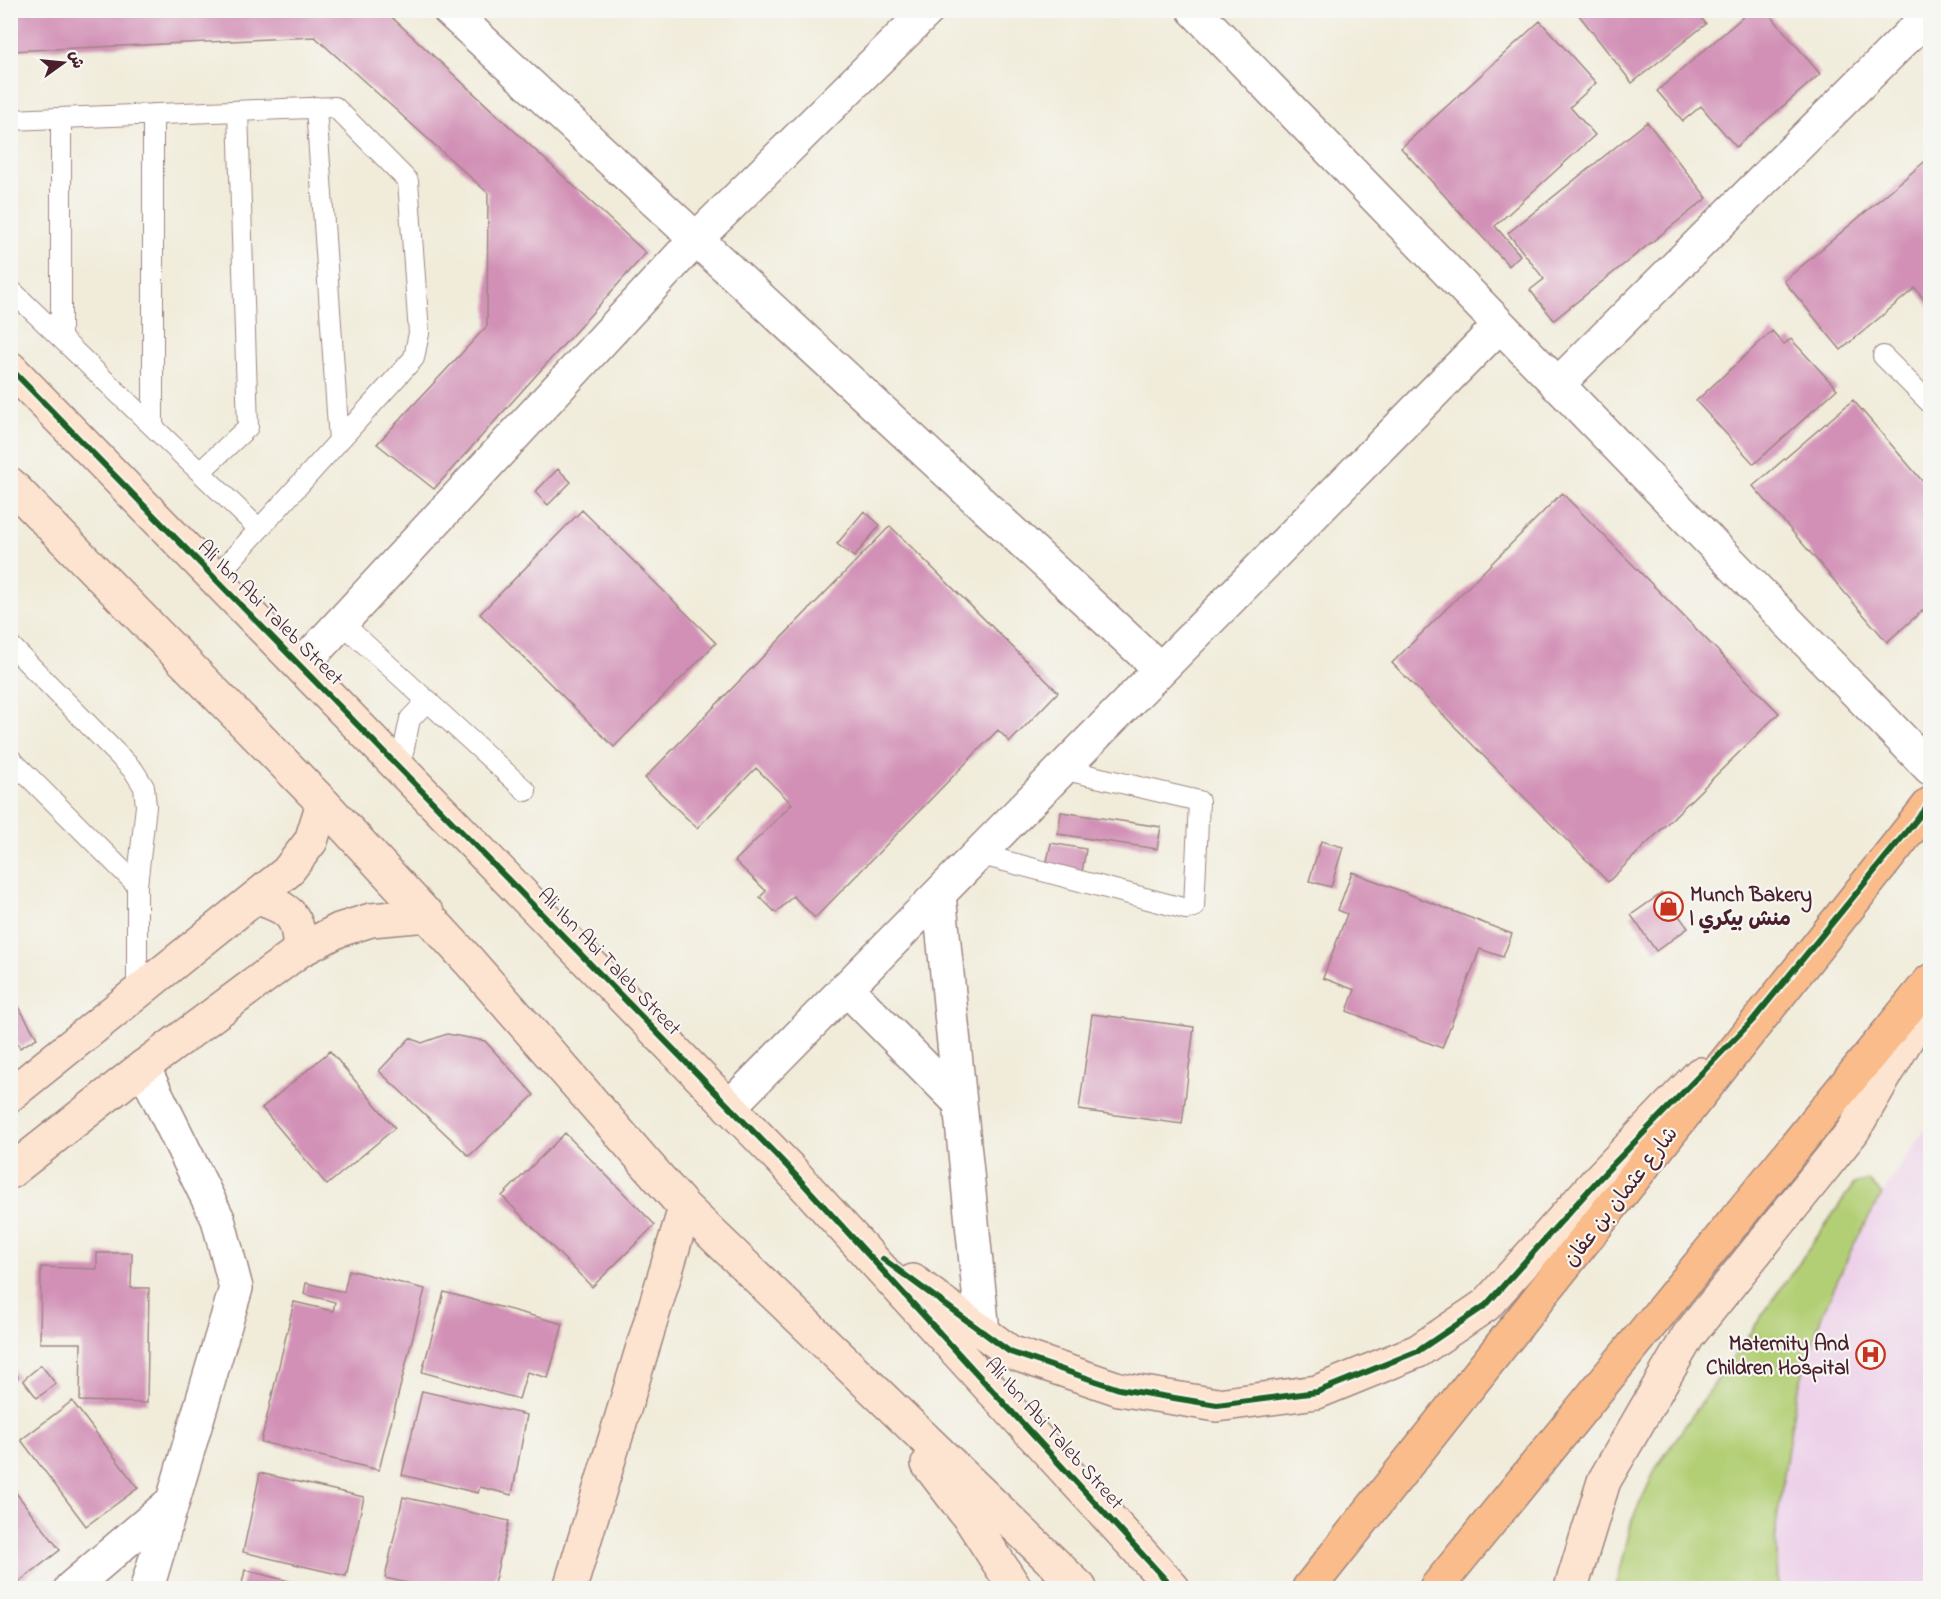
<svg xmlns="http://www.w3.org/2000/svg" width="1941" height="1599" font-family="'Indie Flower','Playpen Sans Arabic',sans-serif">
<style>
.built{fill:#edd1e9}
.green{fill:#b3cf76;stroke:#7e7750;stroke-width:1.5}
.building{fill:#d290b6}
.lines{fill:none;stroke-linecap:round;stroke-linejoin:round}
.lane-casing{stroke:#9e8682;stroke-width:22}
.street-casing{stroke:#9e8682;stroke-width:36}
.secondary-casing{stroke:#9e8682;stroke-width:36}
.primary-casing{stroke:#9e8682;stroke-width:36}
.lane{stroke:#fff;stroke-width:20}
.street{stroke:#fff;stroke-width:33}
.secondary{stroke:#fde4d0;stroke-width:33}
.primary{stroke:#f9bc8a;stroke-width:33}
.cycleway-casing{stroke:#f6f6f2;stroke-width:10}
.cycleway{stroke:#1b5e20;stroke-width:6}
.labels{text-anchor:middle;stroke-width:4.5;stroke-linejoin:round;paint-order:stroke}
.street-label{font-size:21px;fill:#4a1f2b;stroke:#f6f6f2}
.poi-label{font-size:21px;font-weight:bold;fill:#4a1f2b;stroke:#f6f6f2;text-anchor:start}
</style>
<rect width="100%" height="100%" fill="#f6f6f2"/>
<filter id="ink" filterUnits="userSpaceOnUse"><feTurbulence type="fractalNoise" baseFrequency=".0167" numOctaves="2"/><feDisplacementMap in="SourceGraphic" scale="12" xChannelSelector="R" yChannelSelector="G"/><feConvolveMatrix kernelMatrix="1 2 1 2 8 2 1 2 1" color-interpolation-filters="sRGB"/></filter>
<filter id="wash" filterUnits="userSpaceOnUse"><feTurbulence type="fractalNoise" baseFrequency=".008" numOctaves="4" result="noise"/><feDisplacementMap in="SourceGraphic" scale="24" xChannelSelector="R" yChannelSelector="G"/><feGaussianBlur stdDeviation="1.35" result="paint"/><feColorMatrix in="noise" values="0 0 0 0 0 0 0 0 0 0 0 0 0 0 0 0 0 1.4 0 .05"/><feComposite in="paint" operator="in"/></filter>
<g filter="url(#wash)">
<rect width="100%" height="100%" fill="#f1ecda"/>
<path class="built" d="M1930 1122V1588H1778L1776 1527 1796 1395 1822 1315 1853 1246 1882 1194Z"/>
<path class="green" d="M1868 1180 1882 1194 1853 1246 1822 1315 1796 1395 1776 1527 1778 1588H1616L1632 1520 1657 1466 1854 1184Z"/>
<g id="blocks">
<path class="building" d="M10 10H384L646 253 434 489 377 444 487 326 488 193 315 37 10 51Z
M1575 10H1695L1706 24 1632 83Z
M1751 10H1766L1820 74 1736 147 1701 106 1683 121 1657 91Z
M1540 21 1596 83 1570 107 1595 135 1495 226 1520 255 1509 266 1401 148Z
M1647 122 1707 198 1554 320 1530 290 1544 279 1508 233Z
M1930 157V307L1915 288 1841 350 1784 281Z
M1772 331 1784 344 1791 339 1837 389 1754 464 1696 401Z
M1853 400 1930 490V604L1887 642 1753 486Z
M558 469 571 482 548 505 535 492Z
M1562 493 1779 713 1608 882 1392 663Z
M582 510 716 643 614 747 480 614Z
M864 511 880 525 854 557 837 544Z
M890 526 1058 692 1010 742 998 730 815 918 793 896 776 913 760 897 766 891 735 861 792 804 756 768 697 828 645 778Z
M1061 812 1161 827 1157 849 1058 834Z
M1321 841 1343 847 1331 887 1309 881Z
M1051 843 1086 849 1082 872 1046 866Z
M1352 872 1512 934 1503 957 1480 949 1442 1048 1347 1011 1355 990 1323 978 1347 914 1338 910Z
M1662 893 1688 928 1656 951 1631 915Z
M10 992 37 1038 20 1048 10 1032Z
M1092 1014 1194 1027 1182 1124 1079 1110Z
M447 1034 485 1041 534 1095 469 1156 379 1071 410 1038 422 1043Z
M330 1051 395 1128 327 1185 262 1108Z
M565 1133 655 1225 592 1287 502 1196Z
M97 1253H132L131 1288H149L147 1403 80 1401 81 1343H40L41 1267 97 1269Z
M349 1270 425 1289 379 1470 261 1442 294 1302 333 1311 335 1302 304 1294 306 1283 344 1292Z
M444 1292 563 1324 548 1378 527 1372 519 1399 422 1372Z
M10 1364 18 1377 10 1382Z
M41 1365 56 1384 37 1398 23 1380Z
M422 1391 527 1415 512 1495 480 1487 478 1493 402 1475Z
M72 1401 138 1488 86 1526 21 1440Z
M260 1473 364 1497 346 1576 243 1552Z
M10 1485 60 1550 11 1588H10Z
M403 1497 509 1521 493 1588H430L385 1578Z
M245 1570 316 1588H241Z"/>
</g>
</g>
<g filter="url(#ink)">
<use href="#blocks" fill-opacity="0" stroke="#9e8682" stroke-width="1.5"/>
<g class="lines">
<defs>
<path id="lane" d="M316 107 339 441
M153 114V427
M61 118V337
M10 120 335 107 408 181 419 333 414 358 215 578
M10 289 259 529
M1883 356 1930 403
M200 472 248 427 238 111
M342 623 526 791
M10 645 134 771 144 787 146 806 137 885V995
M10 758 137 885
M400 767 410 719 428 700
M978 854 1186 909 1194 907 1199 801 1062 769"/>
<path id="street" d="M449 10 1160 669
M1194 10 1930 768
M1557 385 1930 14
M301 666 696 239 928 10
M939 894 983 1332
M846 988 959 1102
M143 1067 218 1219 236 1288 147 1588
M729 1107 1500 325
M71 1588 173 1501"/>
<path id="secondary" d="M10 368 787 1166 1173 1588
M10 484 323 803 469 961 685 1208 1080 1588
M258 898C290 909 300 916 299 951
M10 1095 287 872 311 841 323 803
M10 1172 143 1067 299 951 339 930 371 920 428 915
M913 1281 1010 1352 1119 1389 1217 1405 1317 1392 1418 1351 1486 1305 1598 1180 1700 1074
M928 1464 971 1520 1015 1588
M570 1588 685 1208
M1571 1588 1604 1481 1688 1336 1853 1131 1930 999"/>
<path id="primary" d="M1309 1588 1930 804
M1436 1588 1930 981"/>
</defs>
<use href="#lane" class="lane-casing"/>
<use href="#street" class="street-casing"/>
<use href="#secondary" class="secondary-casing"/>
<use href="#primary" class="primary-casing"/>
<use href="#lane" class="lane"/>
<use href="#street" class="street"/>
<use href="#secondary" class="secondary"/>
<use href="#primary" class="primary"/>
<defs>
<path id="cycleway" d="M10 368 787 1166 1173 1588
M883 1259 1010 1352 1119 1389 1217 1405 1317 1392 1418 1351 1486 1305 1598 1180 1752 1021 1930 803"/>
</defs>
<use href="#cycleway" class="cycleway-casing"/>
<use href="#cycleway" class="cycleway"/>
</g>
</g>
<defs>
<symbol id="shop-ring" viewBox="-11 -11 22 22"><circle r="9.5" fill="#f6f6f2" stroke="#c8321e" stroke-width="1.5"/><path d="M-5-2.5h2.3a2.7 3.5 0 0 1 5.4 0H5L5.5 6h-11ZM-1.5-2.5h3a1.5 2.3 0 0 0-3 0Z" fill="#c8321e"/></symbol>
<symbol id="hospital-ring" viewBox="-11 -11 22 22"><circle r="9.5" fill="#f6f6f2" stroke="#c8321e" stroke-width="1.5"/><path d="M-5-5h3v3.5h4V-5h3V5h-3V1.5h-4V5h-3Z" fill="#c8321e"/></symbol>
</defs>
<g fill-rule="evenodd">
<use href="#shop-ring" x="1652" y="890" width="33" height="33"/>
<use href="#hospital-ring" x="1854" y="1338" width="33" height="33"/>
</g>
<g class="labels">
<g class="street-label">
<text transform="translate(271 612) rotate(45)" y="7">Ali Ibn Abi Taleb Street</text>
<text transform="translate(610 961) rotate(46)" y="7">Ali Ibn Abi Taleb Street</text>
<text transform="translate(1620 1196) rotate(-52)" y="7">شارع عثمان بن عفان</text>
<text transform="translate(1055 1433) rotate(48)" y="7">Ali Ibn Abi Taleb Street</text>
</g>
<g class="poi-label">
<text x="1690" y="901">Munch Bakery<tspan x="1690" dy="24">| منش بيكري</tspan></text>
<text x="1849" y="1350" text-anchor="end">Maternity And<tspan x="1849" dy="24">Children Hospital</tspan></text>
</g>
</g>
<rect width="1941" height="1599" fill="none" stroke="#f6f6f2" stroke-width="36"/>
<g transform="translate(63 63) rotate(75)" stroke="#f6f6f2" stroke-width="4.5" paint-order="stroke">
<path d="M0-4.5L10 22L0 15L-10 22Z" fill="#4a1f2b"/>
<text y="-9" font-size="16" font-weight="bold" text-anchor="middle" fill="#4a1f2b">ش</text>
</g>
</svg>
